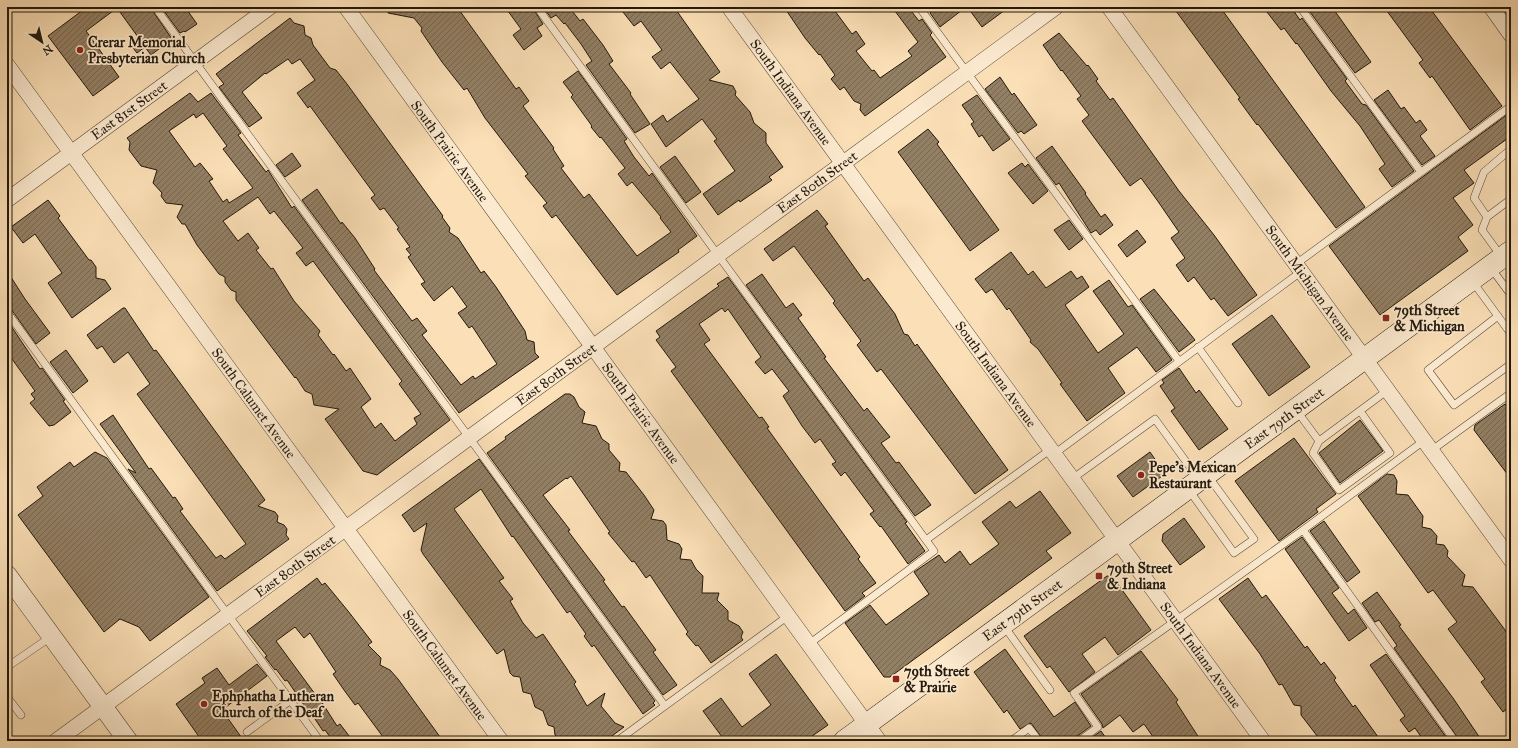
<svg xmlns="http://www.w3.org/2000/svg" width="1518" height="748" font-family="'IM FELL Great Primer',serif">
<style>
.building{fill:url(#building-hatch);stroke:#22180b;fill-rule:evenodd}
.lines{fill:none;stroke-linecap:round;stroke-linejoin:round}
.service-casing{stroke:#584a36;stroke-width:8}
.minor-casing{stroke:#584a36;stroke-width:16}
.tertiary-casing{stroke:#584a36;stroke-width:20}
.secondary-casing{stroke:#22180b;stroke-width:22}
.service{stroke:#fcead0;stroke-width:7}
.minor{stroke:#fcead0;stroke-width:15}
.tertiary{stroke:#fcead0;stroke-width:19}
.secondary{stroke:#fcead0;stroke-width:21}
.poi-dot{fill:#8f2418;stroke:#fcead0;stroke-width:1.5}
.labels{text-anchor:middle;stroke-width:3.5;stroke-linejoin:round;paint-order:stroke}
.poi-label{font-size:14px;font-weight:bold;fill:#22180b;stroke:#fcead0;text-anchor:start}
.street-label{font-size:14px;fill:#22180b;stroke:#fcead0}
</style>
<defs>
<pattern id="building-hatch" width="6" height="6" patternUnits="userSpaceOnUse"><rect width="6" height="6" fill="#937f64"/><path d="M-1 1l2-2M0 6l6-6M5 7l2-2" fill="none" stroke="#786751"/></pattern>
</defs>
<rect width="100%" height="100%" fill="#fbdfb6"/>
<filter id="stains"><feTurbulence type="fractalNoise" baseFrequency=".005" numOctaves="4"/><feColorMatrix values="0 0 0 0 .2 0 0 0 0 .09 0 0 0 0 .02 0 0 0 .5 -.17"/></filter>
<radialGradient id="worn" r=".72"><stop offset=".6" stop-color="#630" stop-opacity="0"/><stop offset="1" stop-color="#630" stop-opacity=".3"/></radialGradient>
<path class="building" d="M87 7H150L172 39 151 55 145 47 137 53 129 43 138 37 117 8 86 31 119 77 93 96 48 36Z
M161 7H185L197 24 185 32 184 31 180 33Z
M388 7H457L516 89 519 87 529 101 523 106 554 148 553 149 564 166 561 168 584 198 589 194 637 256 671 232 660 218 661 217 632 182 627 186 618 174 625 168 601 137 600 138 591 127 592 126 571 97 573 95 563 82 578 71 627 139 624 141 634 157 649 176 652 173 697 236 678 250 679 252 617 295 556 215 552 218 543 206 547 203 525 176 528 174 485 118 467 88 464 90 442 62 421 31 422 28 414 18 388 13Z
M505 7H532L543 24 537 28 542 36 524 50 513 35 521 29Z
M543 7H569L580 21 583 19 603 45 613 61 609 64 631 93 630 94 650 124 635 133 586 65 592 61 581 44 565 23 564 24 556 15 551 18Z
M619 7H674L720 72 709 80 733 86 736 92 735 95 750 112 754 123 766 133V143L783 167 769 177 772 180 740 202 739 200 718 215 703 194 735 171 714 141 717 139 702 119 666 147 651 124 663 115 667 122 699 99 670 62 661 69 652 57 662 50 641 21 634 26Z
M784 7H832L852 34 856 31 865 44 856 51 872 71 874 70 880 78 912 56 908 51 918 42 892 7H908L919 21 922 19 932 33 930 35 946 57 865 116 860 110 861 104 854 101 844 87 840 90 831 79 835 75 820 54 819 55 805 38Z
M937 7H966L940 27 930 13Z
M977 7H1009L982 27 971 12Z
M1173 7H1220L1365 207 1336 228 1258 124 1257 125 1238 99 1240 98Z
M1263 7H1291L1300 20 1302 18 1347 79 1345 81 1362 104 1366 105 1414 171 1392 187 1379 169 1385 164 1360 126 1331 91 1297 43 1296 44 1284 28 1281 30Z
M1317 7H1332L1371 62 1355 73 1310 12Z
M1384 7H1429L1502 106 1470 130 1432 76 1430 78 1419 63 1423 60Z
M290 18 294 23 304 26 305 35 311 38 313 45 330 68 336 70 347 84 443 216 442 217 450 228 449 232 458 238 481 273 484 271 496 287 525 331 527 340 534 342 535 353 539 357 459 413 302 200 317 189 341 224 342 222 355 238 375 269 374 270 412 321 417 318 427 331 422 335 461 385 473 376 475 379 497 364 472 326 469 328 458 313 467 307 452 286 434 301 421 284 425 282 408 257 411 255 406 249 410 247 397 229 399 228 384 208 380 210 371 198 375 195 310 106 308 108 297 93 315 80 300 59 292 64 288 59 266 74 265 73 242 92 262 118 249 127 219 87 224 84 216 74Z
M1059 33 1087 66 1088 65 1098 79 1096 81 1110 100 1113 98 1179 191 1214 235 1257 295 1228 316 1214 298 1211 300 1194 277 1188 282 1176 265 1185 258 1171 238 1179 232 1157 200 1141 178 1130 186 1082 121 1089 115 1077 99 1081 96 1062 70 1061 71 1043 45Z
M1000 77 1012 95 1014 93 1037 125 1024 134 1021 131 1018 133 985 89Z
M1388 90 1401 109 1404 107 1416 123 1420 120 1427 130 1420 136 1435 156 1422 165 1374 100Z
M190 93 198 102 211 93 241 133 238 135 266 172 268 170 292 208 294 206 450 420 377 475 363 471 325 419 339 409 314 405 312 394 305 391 296 377 295 378 236 300V292L231 290 225 282V277L219 274 197 245 185 224H182L177 217 183 205 166 203 161 196 162 193 153 183 157 170 141 166 129 150 130 142 127 138ZM203 113 227 146 223 149 253 188 229 203 227 199 223 202 209 181 213 179 200 163 195 167 169 131 194 114 196 118ZM258 197 270 214 274 211 303 248 296 253 306 266 313 261 402 381 399 384 421 414 414 418 417 424 395 441 381 423 375 428 361 407 371 399 350 368 346 371 334 354 333 355 318 335 320 331 294 301 273 268 271 269 256 250 259 248 248 233 238 241 223 221Z
M977 95 1010 139 993 151 982 135 979 137 971 124 974 122 962 105Z
M1508 114 1511 118V136L1464 170 1474 183 1453 198 1473 225 1458 237 1468 251 1380 315 1329 246Z
M928 129 939 142 937 144 999 230 970 251 898 152Z
M1052 146 1086 193 1085 194 1101 217 1105 214 1113 225 1100 235 1096 230 1091 233 1059 183 1056 185 1036 158Z
M292 153 301 166 285 177 276 165Z
M675 156 701 192 686 203 660 167Z
M1022 163 1025 167 1028 164 1048 191 1033 204 1008 173Z
M48 200 60 216 58 218 89 260H91L96 267V278L105 280 111 289 72 318 48 283 62 273 35 234 23 243 11 227Z
M817 210 828 224 825 226 864 281 868 278 895 314 904 334 908 335 915 346 917 344 1008 470 975 494 881 369 877 372 857 345 861 341 833 303 835 301 794 246 773 261 764 249Z
M1069 220 1083 239 1069 250 1054 230Z
M1137 230 1146 242 1127 257 1118 245Z
M1011 252 1028 275 1033 271 1046 288 1071 271 1077 279 1082 276 1089 287 1065 305 1098 353 1124 334 1093 291 1109 280 1128 307 1132 305 1172 360 1156 372 1137 347 1108 368 1125 393 1087 421 1060 384 1062 383 1038 349 1030 342 1031 340 1009 308 1007 310 992 289 986 293 975 279Z
M7 271 25 299 50 333 36 344 11 309 7 307Z
M762 274 786 308 793 303 802 315 798 318 826 357 824 358 864 411 867 408 890 437 881 443 896 463 899 462 931 505 915 516 746 285Z
M728 277 907 522 905 523 925 551 908 564 881 526 880 527 870 514 874 511 845 472 841 476 832 464 836 462 820 439 815 443 802 426 783 396 789 391 772 369 765 374 755 362 761 357 728 309 725 312 722 308 699 324 710 340 704 344 759 418 762 417 769 427 767 428 860 557 858 559 876 583 862 593 865 596 845 611 671 371 676 367 656 340 660 337 656 331 719 286 717 284Z
M1154 289 1195 340 1179 352 1140 299Z
M123 308H125L154 351 156 350 248 476 265 500 258 506 275 512 278 516 277 522 284 525 287 529 286 535 289 539 217 591 128 469 136 473 100 424 113 415 149 469 151 468 173 498 175 497 183 509 180 511 216 558 221 555 225 559 246 544 137 394 150 384 128 352 114 363 102 346 97 349 87 335Z
M1272 315 1310 367 1269 396 1232 344Z
M7 320 40 369 42 368 65 400 63 401 71 412 54 425 49 426 30 403 35 399 31 394 35 391 12 359 7 362Z
M66 350 88 381 73 393 50 362Z
M1179 368 1196 393 1199 390 1228 429 1199 450 1171 411 1175 408 1160 386 1164 383 1162 380Z
M565 394H570L574 397 579 407 585 412 582 423 596 426 602 439 609 444V450L620 463 619 471 626 472 644 495 654 510 651 519 663 521 666 525 667 540 679 544 682 549 680 559 691 560 696 569 703 576 702 593H719L717 600 728 611V620L739 626 743 632 741 637 743 640 711 663 698 645 696 646 686 634 688 632 650 575 646 578 634 561 632 562 608 533 610 532 571 476 567 479 566 478 543 495 570 530 568 531 605 580 603 581 622 607 624 606 656 650 653 652 677 685 663 695 487 453 506 439 505 437Z
M1505 404 1511 412V479L1474 430 1475 425Z
M1360 420 1383 451 1340 483 1319 453Z
M1294 438 1336 494 1316 509 1318 512 1279 541 1235 481Z
M95 452 107 458 209 597 150 641 139 627 120 619 104 632 18 515 43 496 37 487 70 462 74 467Z
M1150 452 1165 474 1133 497 1117 476Z
M479 459 655 701 653 703 655 705 643 714 594 645 592 647 584 636 586 634 570 611 567 613 513 536 512 537 481 489 454 509 504 578 499 581 513 599 510 601 523 623 536 638 543 634 576 682 574 684 587 706 605 693 601 706 615 723 624 727 605 741H561L555 735 554 727 548 725 543 711 535 707 531 694 523 692 520 677 513 676 510 673 504 649 497 654 423 554 421 550 427 523 414 532 402 515Z
M1387 474 1394 475 1397 481 1396 494 1408 495 1423 516 1422 527 1431 529 1437 536 1436 544 1444 545 1448 551 1447 556 1465 575 1462 586 1473 587 1511 638V706L1503 712 1481 682 1485 679 1448 629 1457 622 1433 590 1428 593 1358 496Z
M1040 491 1071 533 1046 551 1052 558 890 677H884L845 623 870 605 886 625 929 594 914 572 939 555 945 563 960 551 970 565 999 544 982 522 1010 501 1016 508Z
M1184 518 1205 547 1180 565 1162 541 1163 534Z
M1324 521 1360 572 1347 582 1310 531Z
M1302 537 1339 588 1332 593 1348 614 1354 609 1367 628 1349 641 1285 549Z
M1107 576H1112L1151 630 1118 655 1105 637 1082 654 1095 672 1069 692 1050 666 1047 668 1024 636Z
M317 578 322 585 325 583 348 611 372 642 368 645 381 658 380 665 390 670 398 679 443 741H386L358 703 355 705 344 690 333 674 336 672 310 633 304 638 295 627 276 641 315 694 316 693 337 726 340 724 353 741H333L325 730 323 731 311 713 310 714 287 680 285 681 276 669 275 670 265 657 267 656 247 631Z
M1248 578 1262 598 1266 595 1305 648 1307 646 1321 665 1324 662 1336 678 1334 680 1353 707 1355 705 1381 741H1321L1301 715V706L1294 705 1282 684 1279 685 1260 654 1219 599Z
M1377 592 1401 625 1399 626 1453 698 1482 741H1460L1394 648 1397 646 1396 644 1379 620 1375 622 1362 603Z
M1005 649 1054 717 1075 702 1091 726 1076 737 1074 741H1044L1031 723 1020 729 1007 710 1004 713 974 672Z
M1141 651 1178 700 1176 702 1201 741H1156L1144 724 1133 732 1120 715 1103 728 1102 724 1081 694Z
M776 654 828 725 805 741H725L703 711 721 698 742 727 771 705 749 674Z
M1386 654 1449 741H1424L1415 728 1409 732 1400 720 1405 716 1370 665Z
M257 664 267 676 222 710 244 741H202L176 704 205 683 202 678 217 668 229 685Z
M1101 731 1108 741H1087Z"/>
<g class="lines">
<defs>
<path id="service" d="M155 7 665 706
M537 7 934 551 809 644
M919 7 1179 361
M1300 7 1421 172
M1487 217 1511 199
M1501 256 1482 230 1487 217 1474 198 1484 172 1511 149
M1296 264 1511 106
M1491 268 1511 295
M1473 282 1511 334
M7 312 320 741
M1498 316 1428 370 1454 405 1511 364
M1198 347 1238 403
M1297 411 1319 441 1388 390
M1319 441 1313 453 1339 490 1390 453 1360 411
M1432 450 1511 393
M1054 454 1302 271
M1072 479 1155 419 1198 478
M1189 490 1234 553 1254 539 1208 476
M1303 530 1455 741
M926 540 1051 449
M1004 626 1050 690
M7 667 52 636
M7 697 21 715
M247 732 291 700
M617 741 788 616
M1011 741 1029 728 1039 741
M1079 741 1098 727 1074 693 1303 530 1425 440"/>
<path id="minor" d="M346 7 879 741
M729 7 1263 741
M1109 7 1511 560
M1491 7 1511 35
M7 65 501 741
M7 200 270 7
M56 741 1056 7"/>
<path id="tertiary" d="M7 575 128 741"/>
<path id="secondary" d="M844 741 1511 251"/>
</defs>
<use href="#service" class="service-casing"/>
<use href="#minor" class="minor-casing"/>
<use href="#tertiary" class="tertiary-casing"/>
<use href="#secondary" class="secondary-casing"/>
<use href="#service" class="service"/>
<use href="#minor" class="minor"/>
<use href="#tertiary" class="tertiary"/>
<use href="#secondary" class="secondary"/>
</g>
<g class="poi-dot">
<circle cx="80" cy="50" r="4"/>
<rect x="1382" y="314" width="8" height="8" rx="2"/>
<circle cx="1141" cy="475" r="4"/>
<rect x="1095" y="572" width="8" height="8" rx="2"/>
<rect x="892" y="675" width="8" height="8" rx="2"/>
<circle cx="204" cy="704" r="4"/>
</g>
<g class="labels">
<g class="poi-label">
<text x="88" y="47">Crerar Memorial<tspan x="88" dy="16">Presbyterian Church</tspan></text>
<text x="1394" y="315">79th Street<tspan x="1394" dy="16">&amp; Michigan</tspan></text>
<text x="1149" y="472">Pepe's Mexican<tspan x="1149" dy="16">Restaurant</tspan></text>
<text x="1107" y="573">79th Street<tspan x="1107" dy="16">&amp; Indiana</tspan></text>
<text x="904" y="676">79th Street<tspan x="904" dy="16">&amp; Prairie</tspan></text>
<text x="212" y="701">Ephphatha Lutheran<tspan x="212" dy="16">Church of the Deaf</tspan></text>
</g>
<g class="street-label">
<text transform="translate(791 92) rotate(54)" y="5">South Indiana Avenue</text>
<text transform="translate(129 110) rotate(-36)" y="5">East 81st Street</text>
<text transform="translate(450 151) rotate(54)" y="5">South Prairie Avenue</text>
<text transform="translate(817 182) rotate(-36)" y="5">East 80th Street</text>
<text transform="translate(1310 283) rotate(54)" y="5">South Michigan Avenue</text>
<text transform="translate(556 374) rotate(-36)" y="5">East 80th Street</text>
<text transform="translate(996 374) rotate(54)" y="5">South Indiana Avenue</text>
<text transform="translate(254 403) rotate(54)" y="5">South Calumet Avenue</text>
<text transform="translate(641 413) rotate(54)" y="5">South Prairie Avenue</text>
<text transform="translate(1284 418) rotate(-36)" y="5">East 79th Street</text>
<text transform="translate(295 566) rotate(-36)" y="5">East 80th Street</text>
<text transform="translate(1022 610) rotate(-36)" y="5">East 79th Street</text>
<text transform="translate(1201 655) rotate(54)" y="5">South Indiana Avenue</text>
<text transform="translate(445 665) rotate(54)" y="5">South Calumet Avenue</text>
</g>
</g>
<rect width="1518" height="748" fill="none" stroke="#fbdfb6" stroke-width="24"/>
<rect x="8" y="8" width="1502" height="732" fill="none" stroke="#22180b" stroke-width="2"/>
<rect x="12" y="12" width="1494" height="724" fill="none" stroke="#22180b"/>
<g transform="translate(42 42) rotate(145)" stroke="#fcead0" stroke-width="3" paint-order="stroke">
<path d="M0-3L7 15L0 10L-7 15Z" fill="#22180b"/>
<text y="-6" font-size="11" font-weight="bold" text-anchor="middle" fill="#22180b">N</text>
</g>
<rect width="100%" height="100%" filter="url(#stains)"/>
<rect width="100%" height="100%" fill="url(#worn)"/>
</svg>
